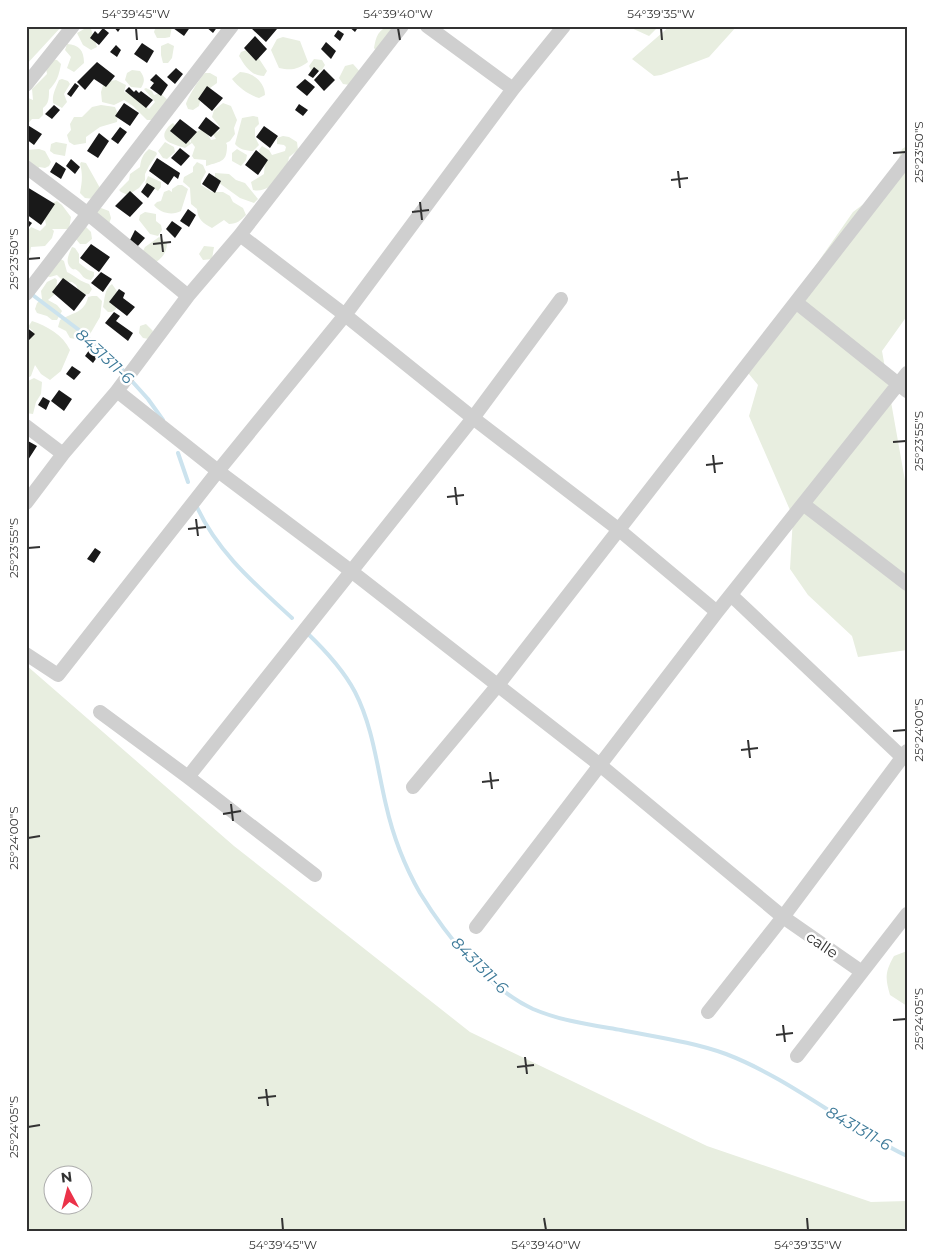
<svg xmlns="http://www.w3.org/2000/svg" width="933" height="1258" font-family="Montserrat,sans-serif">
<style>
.green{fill:#e8eee0;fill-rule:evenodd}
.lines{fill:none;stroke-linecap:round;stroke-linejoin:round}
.stream{stroke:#cce3ee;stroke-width:4}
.building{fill:#191919}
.street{stroke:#cfcfcf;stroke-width:14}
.ticks{fill:none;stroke:#323232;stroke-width:2}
.labels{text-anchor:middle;stroke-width:5;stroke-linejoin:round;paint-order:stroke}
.street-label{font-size:15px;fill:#323232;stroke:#fff}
.water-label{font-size:16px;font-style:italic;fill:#3c7998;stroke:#fff}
.neatline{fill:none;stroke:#323232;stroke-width:2}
.ticks-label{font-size:12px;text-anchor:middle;fill:#323232}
</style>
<rect width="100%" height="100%" fill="#fff"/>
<path class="green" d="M26 26H62L26 65Z
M156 26H172L170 37 165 38H157L154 32Z
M390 26 392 31 377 52 374 48C376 37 378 29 390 26Z
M627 26H659L649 36Z
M670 26H737L709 57 661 75 654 76 632 59Z
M84 29H91L97 47 91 50 83 45 77 33Z
M283 37 300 41 308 62C298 69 292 71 279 68L271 50 277 39Z
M168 43 174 46 172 58 168 63H163L161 55V46Z
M67 44C79 45 84 50 84 63L74 72 67 68 71 57 65 50Z
M249 49 256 54 267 71 264 76C251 76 245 66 239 56L241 52Z
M51 59 57 60 61 64C59 75 57 82 49 90 49 97 49 104 43 108V115L39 119H32L26 126V97L33 100 32 89 47 74 45 63Z
M314 59 322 60 325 65 322 70 312 72 309 66Z
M353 64 362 74 350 85 343 84 339 78 345 66Z
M132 70 140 71C145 78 145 81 141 88L131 87 125 80 127 73Z
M240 72C252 72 265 82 265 95L259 98C249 95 239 88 232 79Z
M205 73H210L217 77V83L206 91 201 97 199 106 193 110 188 109 186 104C188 97 199 79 205 73Z
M62 79 68 81 70 84 64 94 67 102 62 108 53 103C52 94 56 88 59 80Z
M116 80 126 85 124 92 131 94 149 109 155 102 144 89 146 88 152 91 154 95 160 93 169 101 155 120H147L133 106 124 100 114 105 102 102 101 92 104 82Z
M223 103 231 106 237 120 234 128 235 134 230 141 226 143 227 145C227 162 222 161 206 166V160L194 159 192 156 195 147 192 143 185 148C180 146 170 144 166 140 161 134 168 126 173 123L191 143 190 137 193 133 203 129 207 133 211 140 216 139 213 134 219 131 220 127 212 117 214 110Z
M101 105 115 107 118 114 117 122 100 127 86 137V143L74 145 69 142 67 135 71 130 70 124 74 117H82L92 107Z
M253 116 258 117 259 124 255 128V137L259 145 253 151C246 151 239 149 235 144L242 118Z
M283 136 289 137 297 142 298 150 289 157C287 172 271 194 253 190L251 182 264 174 265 162 261 156 259 150 262 146 269 150 272 155 285 151 286 147 284 145 277 144V138Z
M56 142 67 144 65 156 54 154 50 151 51 144Z
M165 142 174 147 175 152 167 159 163 158 158 151Z
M907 146V316L882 351 907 492V650L858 657 852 636 808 595 790 569 793 517 749 416 758 385 744 368 853 212 890 184 902 149Z
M39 149 45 151 51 162 49 166 45 168 39 167 38 169 26 168V150Z
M149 149 156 152 157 154 149 166 145 174V180L139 188 128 195 121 192 119 190 129 180 130 174 140 167C141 159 143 154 149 149Z
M237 149 247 155 246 160 241 166 232 161V153Z
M81 162 86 163 100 188 94 199 85 198 80 193C82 183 83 174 80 164Z
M197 162 203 165 206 172 201 181V185L212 192H223L230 196 233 202 243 208 246 215C241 220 237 224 229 224L224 220 212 228C203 223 198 220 197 209L191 204 190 188 183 182 184 177 193 172V167Z
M215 173 229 174 236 180 245 183 258 199 254 203 240 198 215 180Z
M148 176 161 182V187L158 191 145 183Z
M178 185H182L188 189 181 211C172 216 160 213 154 205L157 202 161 201 164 192 169 190 172 192V189Z
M57 201 62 205 71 217 69 229H52L54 231 52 238 45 246 31 247 30 253 26 257V241L29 239 26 233 31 227 40 231 46 225 44 214 50 204Z
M101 208 109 211 111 218 109 224 94 211Z
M145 212 156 214V221L161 225 162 230 158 236 150 234 139 220 140 215Z
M83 224 91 232 92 239 86 244H80L75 238Z
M159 237 167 243C167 256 158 261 149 267L143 251 145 247Z
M204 246 214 247 212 259 203 260 199 254Z
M72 247 75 248 79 254V263L88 270 94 272V276L91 280C82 279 83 275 78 271 73 267 75 272 70 267 65 261 69 254 72 247Z
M59 258 64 261 67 272C75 276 81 282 89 284L92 289 89 294 81 295 76 285 72 282 63 281 57 275 50 277 45 276Z
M55 278 57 280 56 293 48 300 57 305 62 311 57 320H52L47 316 37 313 35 309 37 303 42 299 41 291 47 282Z
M112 284 119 294 116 309 112 312H108L103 307C105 298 104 290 112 284Z
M92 296H97L102 301 100 317 86 341 70 338 66 331 58 327 60 320C71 313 85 313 88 297Z
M32 321C47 326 63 335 70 350L61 371 50 380 41 374 35 365 31 376 26 379V341L33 331 28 327Z
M146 324 153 331 149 339 143 338 139 333 140 326Z
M34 378 42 382 41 394 36 402 33 414 26 413V382Z
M26 665 234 846 470 1032 707 1146 871 1202 907 1201V1232H26ZM52 1176H82V1206H52Z
M907 951V1006L890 995C885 978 885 972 894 956Z"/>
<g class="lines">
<path class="stream" d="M30 293 79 330 126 373
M130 379 148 399 163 420
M178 453 188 482
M196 505C217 552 255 584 292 618
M306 632C325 650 343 669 355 692 373 727 377 767 386 805 393 836 404 865 420 893 446 935 487 988 533 1009 561 1021 592 1025 621 1030 656 1037 693 1042 726 1054 791 1079 845 1126 907 1156"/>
</g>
<path class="building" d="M113 26H122L118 32Z
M174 26H191L184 36 173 28Z
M205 26H218L213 33Z
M251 26H274L277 29 266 42 250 27Z
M348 26H359L355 32Z
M103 28 109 33 99 45 90 38 95 31 98 34Z
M338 30 344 34 340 41 334 36Z
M255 36 267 49 256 61 244 48Z
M326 42 336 51 331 59 321 49Z
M142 43 154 51 147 63 134 54Z
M116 45 121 50 117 57 110 52Z
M97 62 115 76 106 87 94 79 85 90 77 82Z
M314 67 319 71 313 78 308 75Z
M176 68 183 74 175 84 167 77Z
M324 69 335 80 324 91 314 80Z
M156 74 168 85 161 96 150 88 154 83 150 80Z
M305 79 315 87 307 96 296 87Z
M75 83 79 86 71 97 67 94Z
M207 86 223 98 212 111 198 99Z
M129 87 134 92 136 90 139 93 141 91 153 100 146 108 125 91Z
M124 103 139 113 130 126 115 116Z
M299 104 308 110 303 116 295 110Z
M54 105 60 110 52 119 45 114Z
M206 117 220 128 211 137 198 128Z
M180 119 197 132 186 144 170 131Z
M26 124 42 134 34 145 26 139Z
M264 126 278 136 270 148 256 137Z
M120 127 127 132 118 144 111 139Z
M99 133 109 141 98 158 87 151Z
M180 148 190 156 181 166 171 158Z
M256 150 268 160 258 175 245 165Z
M157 158 180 173 178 179 174 176 168 185 149 171Z
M71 159 80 167 75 174 66 166Z
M56 162 66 169 61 179 50 172Z
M209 173 221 181 215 193 202 184Z
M147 183 155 188 148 198 141 192Z
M27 187 55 204 41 225 26 214Z
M130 191 143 203 130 217 115 206Z
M188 209 196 215 189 227 180 221Z
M26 219 32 223 26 231Z
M172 221 182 228 175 238 166 229Z
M135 230 145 238 137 247 130 240Z
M91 244 110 257 99 272 80 258Z
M101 272 112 279 103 292 91 283Z
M63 278 86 295 74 311 52 292Z
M119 289 125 293 123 298 135 307 127 316 109 302Z
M114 312 120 316 116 321 133 333 128 341 105 323Z
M26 327 35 334 29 340 26 337Z
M92 346 100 353 93 363 85 356Z
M72 366 81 372 74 380 66 374Z
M59 390 72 399 64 411 51 401Z
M43 397 50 401 46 410 38 405Z
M28 441 37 446 28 460 26 459V443Z
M95 548 101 552 94 563 87 559Z"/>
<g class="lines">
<path class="street" d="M427 26 513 89
M26 85 73 26
M26 167 87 213 188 296 240 235 402 26
M240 235 345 315 473 418 618 529 717 612
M26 294 232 26
M797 303 907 391
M117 391 188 296
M26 426 63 454
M26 503 63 454 117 391 218 471 351 571 600 765 783 917 862 972
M803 504 907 584
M731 595 902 757
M26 654 58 675 218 471 345 315 513 89 564 26
M100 712 188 777 315 875
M188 777 473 418 561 299
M413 787 498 685 907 159
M476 927 717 612 907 373
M708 1012 783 917 907 751
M797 1056 907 914"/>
</g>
<path class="ticks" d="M136 28 137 40M398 28 400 40M661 28 662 40M893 153 906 152M678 171 680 188M671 180 688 178M420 202 422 220M412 212 429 210M161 234 163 252M153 244 171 242M28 259 40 258M893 442 906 441M713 455 715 473M706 465 723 463M455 487 457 505M447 497 464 495M196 519 198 536M188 529 206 527M28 548 40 547M893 731 906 730M748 740 750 758M741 750 758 748M490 772 492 789M482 782 499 780M231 804 233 821M223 814 241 811M28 838 40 836M893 1020 906 1019M783 1025 785 1042M776 1035 793 1033M525 1057 527 1074M517 1067 534 1065M266 1089 268 1106M258 1098 276 1096M28 1127 40 1125M282 1218 283 1230M544 1218 546 1230M807 1218 808 1230"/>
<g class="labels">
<g class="street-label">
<text transform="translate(822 945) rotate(34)" y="5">calle</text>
</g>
<g class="water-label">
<text transform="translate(105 356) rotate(43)" y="6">8431311-6</text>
<text transform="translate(480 965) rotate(45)" y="6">8431311-6</text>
<text transform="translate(859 1128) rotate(30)" y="6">8431311-6</text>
</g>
</g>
<rect width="933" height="1258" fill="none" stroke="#ffffff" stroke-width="55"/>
<g transform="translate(68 1190) rotate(353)"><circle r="24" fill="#ffffff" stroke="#adadad"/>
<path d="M0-4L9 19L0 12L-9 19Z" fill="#eb3249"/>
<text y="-8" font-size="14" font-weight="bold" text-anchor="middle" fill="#323232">N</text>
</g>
<rect x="28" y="28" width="878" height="1202" class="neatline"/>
<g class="ticks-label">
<text x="136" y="18">54°39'45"W</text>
<text x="398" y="18">54°39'40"W</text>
<text x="661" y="18">54°39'35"W</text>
<text transform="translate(919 152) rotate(-90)" y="4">25°23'50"S</text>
<text transform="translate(14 259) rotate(-90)" y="4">25°23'50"S</text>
<text transform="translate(919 441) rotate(-90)" y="4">25°23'55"S</text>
<text transform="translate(14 548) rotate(-90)" y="4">25°23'55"S</text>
<text transform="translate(919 730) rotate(-90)" y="4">25°24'00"S</text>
<text transform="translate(14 838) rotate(-90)" y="4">25°24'00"S</text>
<text transform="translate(919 1019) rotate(-90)" y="4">25°24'05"S</text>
<text transform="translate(14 1127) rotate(-90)" y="4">25°24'05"S</text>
<text x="283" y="1249">54°39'45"W</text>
<text x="546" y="1249">54°39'40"W</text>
<text x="808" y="1249">54°39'35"W</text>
</g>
</svg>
